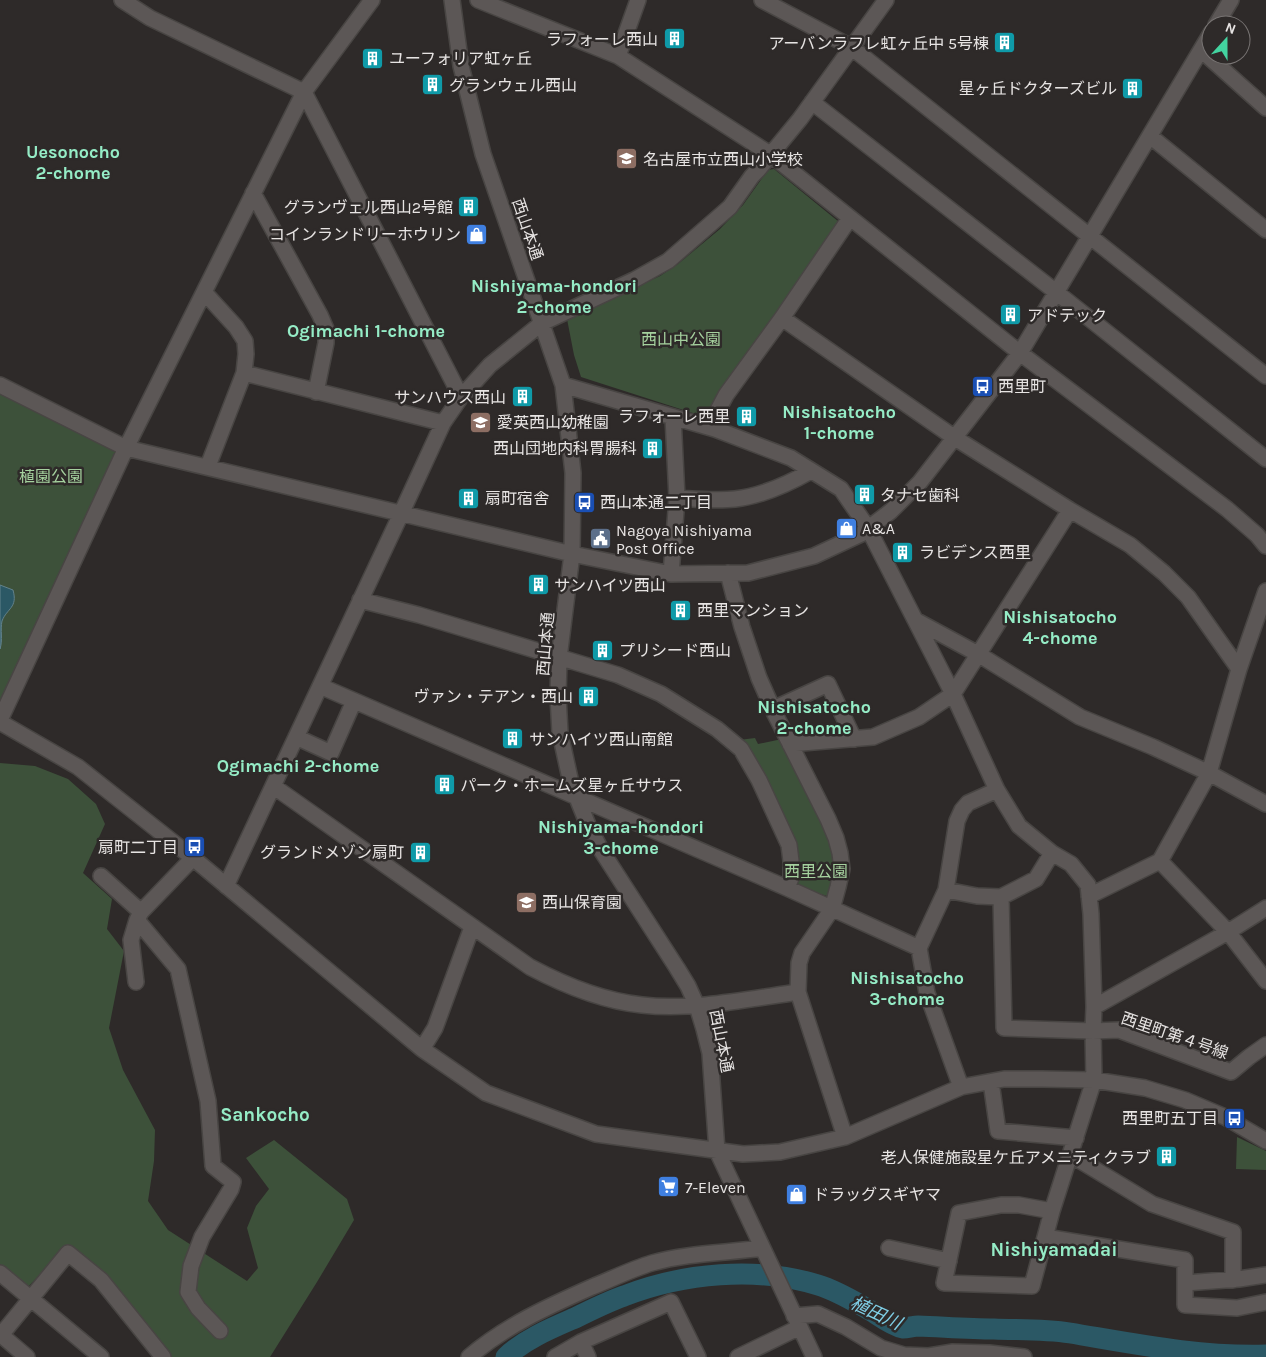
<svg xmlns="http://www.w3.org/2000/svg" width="1266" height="1357" font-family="Karla,'Noto Sans JP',sans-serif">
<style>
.green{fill:#3d513a}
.water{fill:#2b5865;stroke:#63828b}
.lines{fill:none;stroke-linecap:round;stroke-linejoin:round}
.river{stroke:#2b5865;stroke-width:21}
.minor-casing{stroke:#484543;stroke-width:18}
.minor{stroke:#5c5756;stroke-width:15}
.labels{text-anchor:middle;stroke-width:5;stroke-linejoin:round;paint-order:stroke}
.poi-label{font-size:16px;fill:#e7e4e3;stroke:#2e2a29;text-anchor:start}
.street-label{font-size:16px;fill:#e7e4e3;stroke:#2e2a29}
.park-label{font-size:16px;fill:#a5d19e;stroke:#2e2a29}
.neighbourhood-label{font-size:18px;font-weight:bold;fill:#95ecc6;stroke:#2e2a29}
.water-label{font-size:18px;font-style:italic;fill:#7fcde4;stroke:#2e2a29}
.quarter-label{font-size:19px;font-weight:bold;fill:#95ecc6;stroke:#2e2a29}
</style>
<rect width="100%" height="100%" fill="#2e2a29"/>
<path class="green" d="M774 169 839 222 709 415 702 416 581 377 574 355 567 319 660 276 678 264 720 229 743 205 768 170Z
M0 394 116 450 118 455 0 701Z
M755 738 758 744 782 739 830 838 836 869 830 897 811 891 795 882 796 877 739 740Z
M0 763 35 766 68 779 96 804 105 824 83 873 112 899 107 929 124 951 109 1028 123 1070 155 1130 154 1161 148 1201 168 1230 247 1281 258 1268 247 1228 256 1206 269 1189 246 1158 274 1140 347 1199 354 1220 317 1282 270 1357H172L66 1247 28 1287 0 1264Z
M1237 1137 1266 1151V1170L1236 1169Z"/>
<path class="water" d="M0 585 13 590C18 608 7 608 2 621 0 630 3 640 0 649Z"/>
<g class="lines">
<path class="river" d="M506 1357C525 1339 552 1328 575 1318 591 1310 607 1302 624 1296 683 1273 757 1266 818 1285 838 1291 855 1302 873 1312 882 1318 893 1326 903 1328 908 1328 914 1326 918 1326 944 1327 969 1329 994 1329 1020 1330 1045 1329 1070 1333 1136 1344 1199 1357 1266 1355"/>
<defs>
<path id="minor" d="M122 0 150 18 304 92 461 397
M452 0 461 66 483 154 563 385 573 473 572 554 559 658 558 696 560 733 571 783 588 825 601 850 677 968 688 986 697 1006 704 1029 710 1053 717 1151 814 1357
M478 0 618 56 770 154 1020 353 1227 509 1257 535 1266 546
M762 0 851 47 1266 376
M1216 25 1231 0
M1201 50 1266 108
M618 56 638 0
M812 102 1056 292 1266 459
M1150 136 1266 230
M253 193 320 315 326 329V343L316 392
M204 292 236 327 245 341 246 354 244 373 208 466
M782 318 955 438 1070 510 1130 545 1164 573 1188 597 1239 669
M244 373 443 423
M0 385 126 448 572 554 671 574 748 573 814 556 861 534 891 511 920 482 1020 353 1211 33
M563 385 715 429 791 458 841 489 868 528 953 694 997 790 1019 826 1052 853 1071 864 1088 885 1091 914 1094 1007 1093 1031 1094 1080 1052 1211 1032 1286 944 1283 959 1213 1001 1205H1019L1052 1211
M709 427 726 395 782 318 850 218
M677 498C696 499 716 501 735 499 762 496 788 484 811 471
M728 573 742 627 759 678 775 714 828 819 836 838 840 853 842 869 838 887 832 909 802 953 799 963 798 992 845 1137
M671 574 677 498 673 417
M360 600 419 615 618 675 661 694 717 729 741 749 759 780 789 845 791 861V878L787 888
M915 620 978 654 1080 717 1153 747 1209 773 1266 804
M320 686 787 888 919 948
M773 709 828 684 854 739
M0 720 126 448 304 92 372 0
M0 722 78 767 193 858 422 1049 486 1093 596 1134 743 1154 780 1152 845 1137 961 1087 1004 1079H1042L1094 1080 1145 1088 1185 1100 1225 1117 1266 1141
M296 737 331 753 354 701
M790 744 873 737 919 717 953 694 1070 510
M273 786 530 967C564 985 603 1001 642 1005 691 1011 749 999 798 992
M193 858 141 912 137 920 178 969 208 1101 213 1166 233 1182 231 1189 202 1237 191 1266 188 1292 198 1308 220 1331
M1160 861 1228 932 1266 981
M101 876 141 912
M226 886 401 514 443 423 461 397 490 365 542 323 634 280 668 261 730 207 752 176 758 170 800 119 886 0
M946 890 977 896 1001 897 1036 879 1052 853
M1089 896 1160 861 1209 773 1239 669 1266 591
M1001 897 1004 1028 1093 1031 1119 1030 1231 1072 1249 1057 1266 1045
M136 982 131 940 137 920
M1094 1007 1228 932 1266 908
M422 1049 435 1028 472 927
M991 1082 998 1131 1076 1138
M961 1087 927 993 919 948 946 890 957 821 962 810 968 803 997 790
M1071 1155 1152 1204 1233 1232V1280
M1045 1237 1185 1260V1305L1237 1308 1266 1302
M889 1248 949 1261
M0 1273 101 1357
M1185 1283 1239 1279 1266 1275
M794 1316 818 1314 846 1327 881 1348 904 1355 929 1356 953 1352 989 1353 1024 1357
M0 1334 27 1357
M1 1335 68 1253 101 1280 163 1357
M581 1342 588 1357
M469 1357C505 1326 549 1306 592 1287 612 1279 632 1269 652 1263 687 1253 726 1253 762 1248
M555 1357 581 1342 671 1302 698 1357
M738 1357 800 1327"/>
</defs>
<use href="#minor" class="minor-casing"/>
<use href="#minor" class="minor"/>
</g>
<defs>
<symbol id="building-square" viewBox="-11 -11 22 22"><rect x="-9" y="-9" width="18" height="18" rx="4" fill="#0f9aa8" stroke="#2e2a29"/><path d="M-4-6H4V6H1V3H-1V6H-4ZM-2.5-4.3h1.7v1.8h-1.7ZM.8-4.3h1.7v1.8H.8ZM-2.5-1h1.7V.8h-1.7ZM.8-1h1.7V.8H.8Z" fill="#fff"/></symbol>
<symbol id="school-square" viewBox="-11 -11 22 22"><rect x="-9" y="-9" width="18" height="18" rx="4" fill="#8d6e63" stroke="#2e2a29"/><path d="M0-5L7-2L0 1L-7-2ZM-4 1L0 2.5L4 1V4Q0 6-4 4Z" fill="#fff"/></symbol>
<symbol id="shop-square" viewBox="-11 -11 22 22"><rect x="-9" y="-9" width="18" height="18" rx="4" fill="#3f7fe0" stroke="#2e2a29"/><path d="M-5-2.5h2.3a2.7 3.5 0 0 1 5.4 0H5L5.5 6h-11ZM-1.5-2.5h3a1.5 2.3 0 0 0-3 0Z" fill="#fff"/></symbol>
<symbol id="bus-square" viewBox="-11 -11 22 22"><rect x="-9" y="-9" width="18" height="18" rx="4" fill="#1a4fb4" stroke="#2e2a29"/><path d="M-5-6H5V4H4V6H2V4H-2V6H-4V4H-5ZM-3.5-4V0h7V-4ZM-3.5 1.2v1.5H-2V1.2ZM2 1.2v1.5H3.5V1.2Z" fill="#fff"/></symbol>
<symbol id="civic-square" viewBox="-11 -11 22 22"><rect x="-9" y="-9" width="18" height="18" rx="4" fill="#5c6f8a" stroke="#2e2a29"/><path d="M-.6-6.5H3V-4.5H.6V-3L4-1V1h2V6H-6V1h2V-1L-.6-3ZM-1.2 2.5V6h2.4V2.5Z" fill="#fff"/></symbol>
<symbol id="supermarket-square" viewBox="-11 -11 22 22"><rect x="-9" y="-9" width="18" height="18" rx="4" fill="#3f7fe0" stroke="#2e2a29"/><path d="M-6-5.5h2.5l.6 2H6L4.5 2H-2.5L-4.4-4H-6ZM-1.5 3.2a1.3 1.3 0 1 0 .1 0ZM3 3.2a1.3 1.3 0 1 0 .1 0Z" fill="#fff"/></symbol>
</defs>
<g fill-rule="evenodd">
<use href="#building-square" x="662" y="26" width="25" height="25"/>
<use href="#building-square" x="992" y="30" width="25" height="25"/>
<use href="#building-square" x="360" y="46" width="25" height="25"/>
<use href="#building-square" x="420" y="72" width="25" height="25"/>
<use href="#building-square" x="1120" y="76" width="25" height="25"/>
<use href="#school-square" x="614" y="146" width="25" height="25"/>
<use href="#building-square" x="456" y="194" width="25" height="25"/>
<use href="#shop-square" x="464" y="222" width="25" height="25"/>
<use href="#building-square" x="998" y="302" width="25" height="25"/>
<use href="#bus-square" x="970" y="374" width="25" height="25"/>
<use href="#building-square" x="510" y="384" width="25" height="25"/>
<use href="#building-square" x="734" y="404" width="25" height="25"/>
<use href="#school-square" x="468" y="410" width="25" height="25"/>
<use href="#building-square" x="640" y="436" width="25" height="25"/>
<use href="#building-square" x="852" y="482" width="25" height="25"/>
<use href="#building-square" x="456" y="486" width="25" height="25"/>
<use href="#bus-square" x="572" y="490" width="25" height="25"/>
<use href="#shop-square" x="834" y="516" width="25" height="25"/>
<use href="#civic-square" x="588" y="526" width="25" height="25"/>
<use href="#building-square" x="890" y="540" width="25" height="25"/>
<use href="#building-square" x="526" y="572" width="25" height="25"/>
<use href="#building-square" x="668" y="598" width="25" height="25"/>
<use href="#building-square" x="590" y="638" width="25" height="25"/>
<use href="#building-square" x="576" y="684" width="25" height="25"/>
<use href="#building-square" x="500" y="726" width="25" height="25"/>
<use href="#building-square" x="432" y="772" width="25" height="25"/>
<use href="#bus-square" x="182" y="834" width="25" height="25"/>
<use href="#building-square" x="408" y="840" width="25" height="25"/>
<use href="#school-square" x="514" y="890" width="25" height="25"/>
<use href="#bus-square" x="1222" y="1106" width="25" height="25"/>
<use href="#building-square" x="1154" y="1144" width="25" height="25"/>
<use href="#supermarket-square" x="656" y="1174" width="25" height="25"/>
<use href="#shop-square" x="784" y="1182" width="25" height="25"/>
</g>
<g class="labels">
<g class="poi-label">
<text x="658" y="45" text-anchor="end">ラフォーレ西山</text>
<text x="989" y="49" text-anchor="end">アーバンラフレ虹ヶ丘中 5号棟</text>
<text x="389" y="64">ユーフォリア虹ヶ丘</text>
<text x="449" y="91">グランウェル西山</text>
<text x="1117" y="94" text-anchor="end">星ヶ丘ドクターズビル</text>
<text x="643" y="165">名古屋市立西山小学校</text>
<text x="453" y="213" text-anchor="end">グランヴェル西山2号館</text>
<text x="461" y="240" text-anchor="end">コインランドリーホウリン</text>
<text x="1027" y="321">アドテック</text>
<text x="998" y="392">西里町</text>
<text x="506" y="403" text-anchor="end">サンハウス西山</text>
<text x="730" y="422" text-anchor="end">ラフォーレ西里</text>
<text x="497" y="428">愛英西山幼稚園</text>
<text x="637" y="454" text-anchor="end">西山団地内科胃腸科</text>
<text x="880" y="501">タナセ歯科</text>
<text x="485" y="504">扇町宿舎</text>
<text x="600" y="508">西山本通二丁目</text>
<text x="862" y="534">A&amp;A</text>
<text x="616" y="536">Nagoya Nishiyama<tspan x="616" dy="18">Post Office</tspan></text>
<text x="919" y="558">ラビデンス西里</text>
<text x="554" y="591">サンハイツ西山</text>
<text x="697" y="616">西里マンション</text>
<text x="619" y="656">プリシード西山</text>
<text x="573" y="702" text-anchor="end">ヴァン・テアン・西山</text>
<text x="529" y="745">サンハイツ西山南館</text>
<text x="460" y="791">パーク・ホームズ星ヶ丘サウス</text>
<text x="178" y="853" text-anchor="end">扇町二丁目</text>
<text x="404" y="858" text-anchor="end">グランドメゾン扇町</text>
<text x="542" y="908">西山保育園</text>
<text x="1218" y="1124" text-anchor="end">西里町五丁目</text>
<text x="1151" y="1163" text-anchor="end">老人保健施設星ケ丘アメニティクラブ</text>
<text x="685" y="1193">7-Eleven</text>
<text x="813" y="1200">ドラッグスギヤマ</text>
</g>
<g class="street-label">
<text transform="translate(528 229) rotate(71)" y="6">西山本通</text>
<text transform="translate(545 644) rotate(-85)" y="6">西山本通</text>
<text transform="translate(1175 1035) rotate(19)" y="6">西里町第４号線</text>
<text transform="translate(722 1041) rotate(79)" y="6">西山本通</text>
</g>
<g class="park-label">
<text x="681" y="345">西山中公園</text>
<text x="51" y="482">植園公園</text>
<text x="816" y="877">西里公園</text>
</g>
<g class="neighbourhood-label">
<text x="73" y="158">Uesonocho<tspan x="73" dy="21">2-chome</tspan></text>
<text x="554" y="292">Nishiyama-hondori<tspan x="554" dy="21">2-chome</tspan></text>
<text x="366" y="337">Ogimachi 1-chome</text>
<text x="839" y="418">Nishisatocho<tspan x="839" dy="21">1-chome</tspan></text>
<text x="1060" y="623">Nishisatocho<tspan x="1060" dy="21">4-chome</tspan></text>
<text x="814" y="713">Nishisatocho<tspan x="814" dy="21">2-chome</tspan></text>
<text x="298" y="772">Ogimachi 2-chome</text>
<text x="621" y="833">Nishiyama-hondori<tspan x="621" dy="21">3-chome</tspan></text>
<text x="907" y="984">Nishisatocho<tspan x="907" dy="21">3-chome</tspan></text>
</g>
<g class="water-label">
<text transform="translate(876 1313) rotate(25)" y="6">植田川</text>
</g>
<g class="quarter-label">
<text x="265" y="1121">Sankocho</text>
<text x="1054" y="1256">Nishiyamadai</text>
</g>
</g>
<g transform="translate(1226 40) rotate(21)"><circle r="24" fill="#2e2a29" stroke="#787473"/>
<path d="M0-4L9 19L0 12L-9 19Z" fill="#43d4a0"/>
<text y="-8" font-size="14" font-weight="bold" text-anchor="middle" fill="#e7e4e3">N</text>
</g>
</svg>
